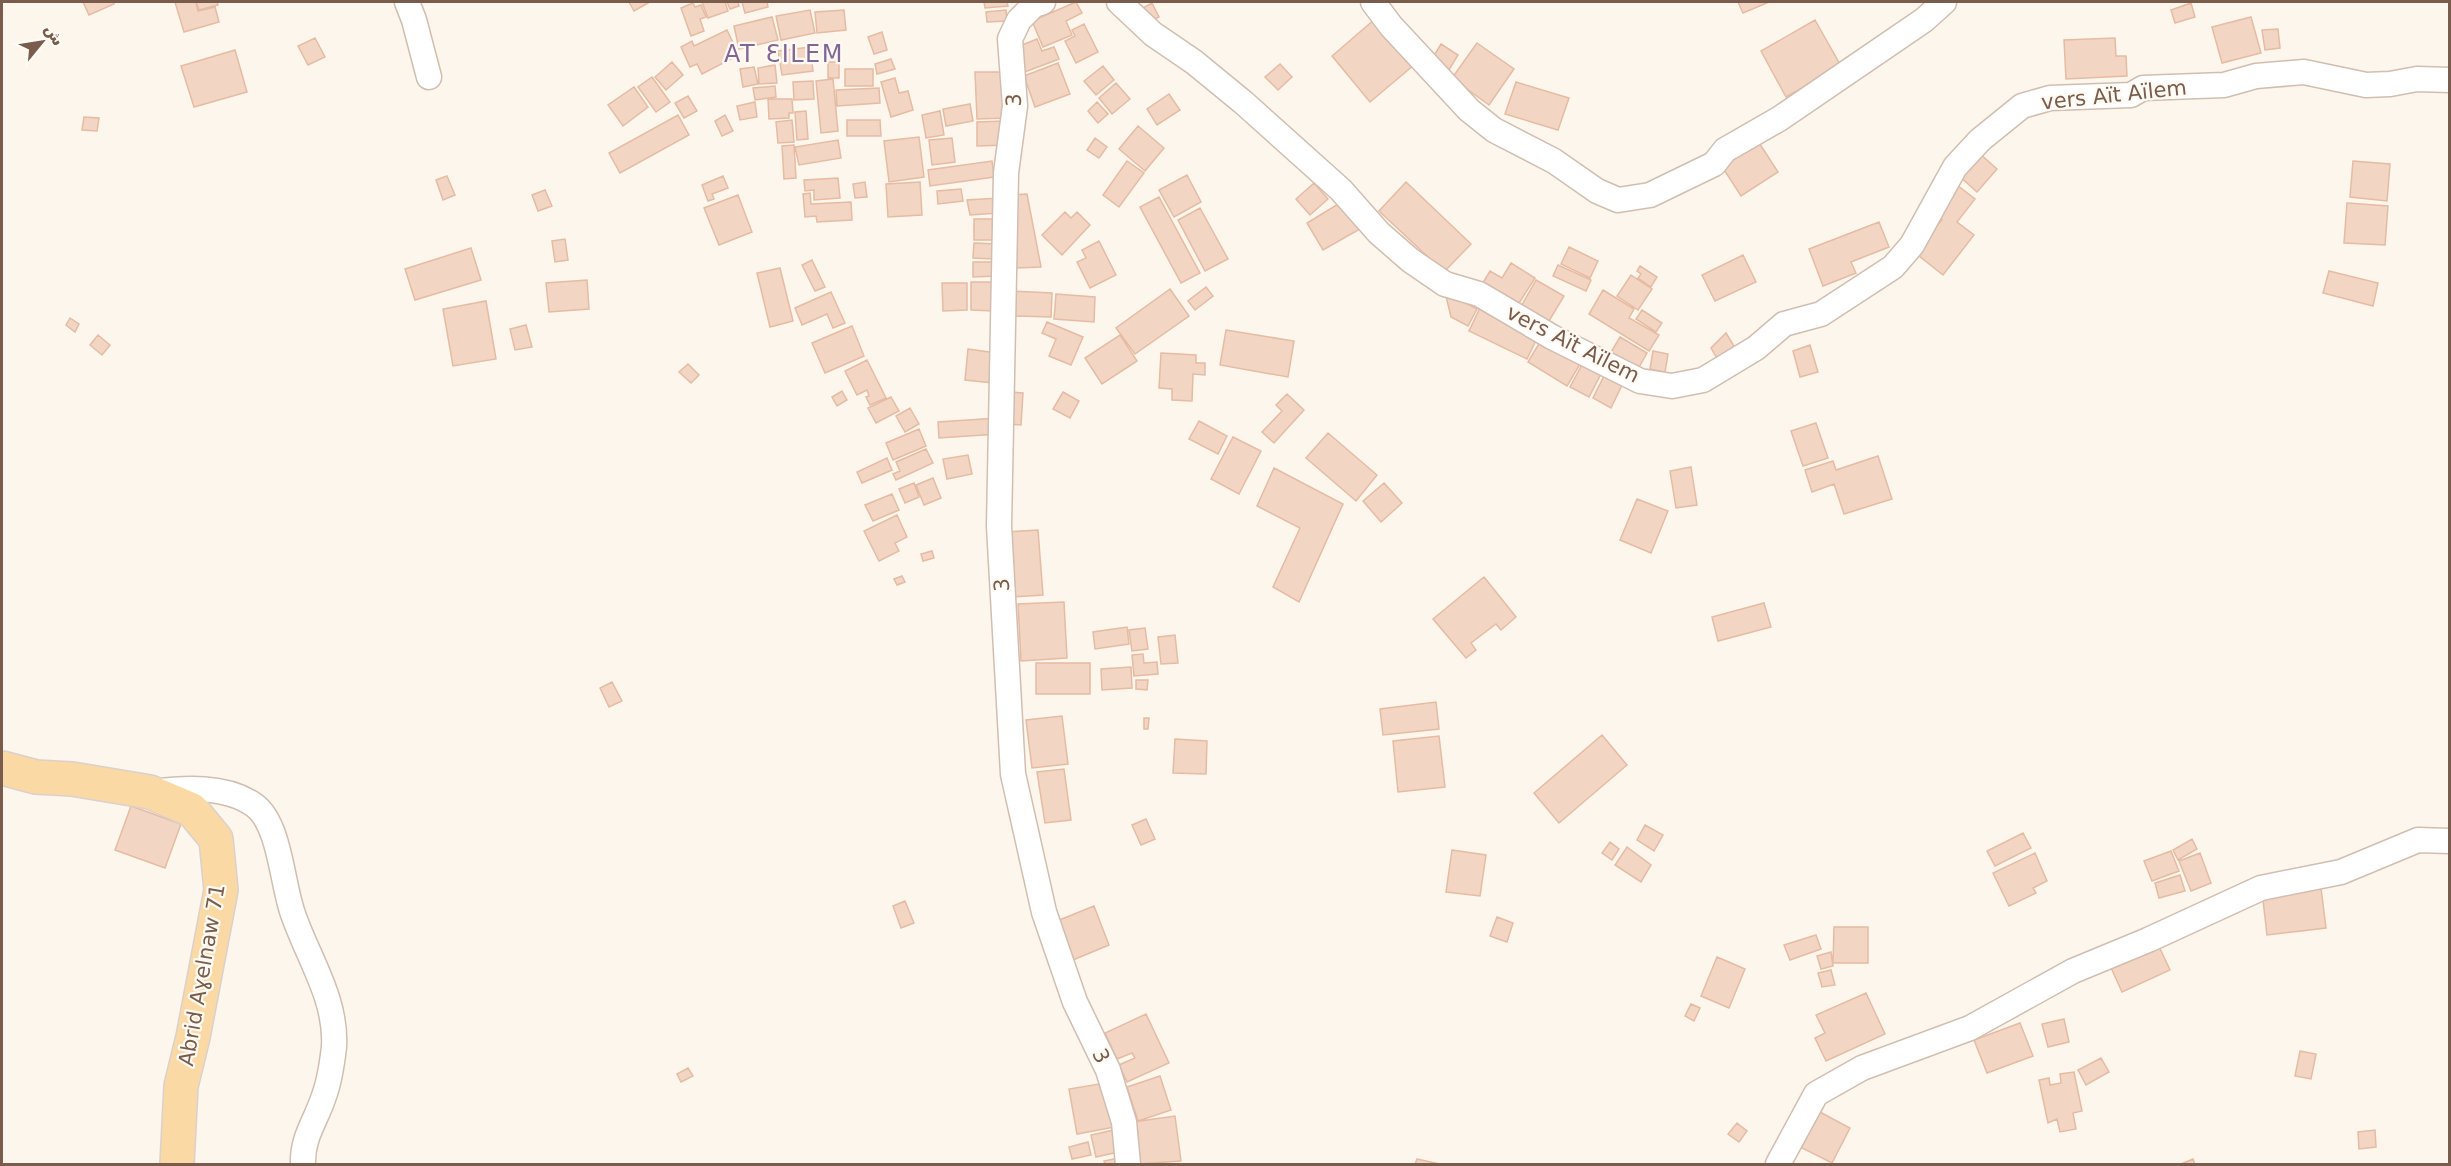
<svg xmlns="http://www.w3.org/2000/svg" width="2451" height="1166" font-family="'DejaVu Sans',Vazirmatn,sans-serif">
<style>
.building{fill:#f3d5c3;stroke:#e6bba3;stroke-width:1.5}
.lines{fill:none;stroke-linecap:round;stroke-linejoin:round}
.minor-casing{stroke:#d1beb0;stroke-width:27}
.primary-casing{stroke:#dad1cd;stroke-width:36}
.minor{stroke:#fff;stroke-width:24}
.primary{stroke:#fbd9a5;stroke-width:33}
.labels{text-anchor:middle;stroke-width:4.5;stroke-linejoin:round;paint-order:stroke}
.street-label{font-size:21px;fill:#7a5c4d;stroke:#fffaf3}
.quarter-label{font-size:24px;letter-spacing:1.5px;fill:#846695;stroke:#fffaf3}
</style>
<rect width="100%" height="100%" fill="#fdf6ec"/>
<path class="building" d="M83 2H113L114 4 89 15Z
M175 2H196L198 11 215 7 219 22 184 32Z
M196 2H217L218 5 199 10Z
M629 2H647L648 3 634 11Z
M702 2H725L728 11 708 18Z
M727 2H738L739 6 730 9Z
M742 2H767L768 7 745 13Z
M984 2H1007L1008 6 985 8Z
M1076 2 1082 13 1066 21 1072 35 1043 47 1032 21Z
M1738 2H1769L1743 13Z
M693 3 695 7 701 5 706 17 700 19 704 31 691 36 681 8Z
M1152 3 1159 17 1148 23 1141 9Z
M2191 3 2195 17 2175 23 2171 10Z
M810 10 815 33 781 40 776 16Z
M844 10 846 30 817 33 815 12Z
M1006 10 1007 21 987 22 986 12Z
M772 17 778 40 739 49 734 26Z
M2251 17 2261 53 2222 63 2212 27Z
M1375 19 1414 65 1370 102 1332 56Z
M1815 20 1841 66 1786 97 1761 51Z
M1084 24 1098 52 1076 63 1065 41 1075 36 1072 30Z
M2278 29 2280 48 2265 50 2262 30Z
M727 30 739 55 702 74 697 64 690 67 681 47 692 41 694 46Z
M882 32 887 50 874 54 868 37Z
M315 38 325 57 308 65 298 46Z
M2115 38 2116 56H2126L2127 76 2066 79 2064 40Z
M1037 39 1042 51 1054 47 1059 59 1022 73 1017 47Z
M1477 43 1514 69 1489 105 1452 78Z
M1441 44 1458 55 1449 70 1432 59Z
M810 47 813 71 782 75 778 51Z
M235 50 247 92 194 107 181 66Z
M891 59 895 69 877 74 875 64Z
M672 62 683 75 666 90 655 77Z
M828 62H839V78H828Z
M1058 63 1070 94 1035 107 1024 76Z
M1280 64 1292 77 1278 90 1265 77Z
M775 65 777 83 759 84 758 68Z
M1103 66 1114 80 1096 95 1084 81Z
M754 67 758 84 743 87 740 69Z
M845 69H873V86H845Z
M975 72H1005L1007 118 977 119Z
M652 77 670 102 656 112 638 87Z
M895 78 899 93 908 91 913 110 891 117 881 82Z
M833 79 838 131 821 133 816 81Z
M813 81 814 99 794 100 793 82Z
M1516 82 1569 98 1558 130 1505 114Z
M1116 83 1130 99 1112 114 1099 98Z
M775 86 776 97 755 100 753 88Z
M634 87 648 107 623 126 608 105Z
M879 88 880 103 837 106 836 90Z
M1169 94 1180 110 1157 125 1147 109Z
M688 96 697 111 684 118 675 103Z
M768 99H792L793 113H789V118L769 119Z
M755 102 757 117 740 120 737 106Z
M1097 102 1108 114 1098 123 1088 111Z
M970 104 973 121 946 126 943 109Z
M806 111 808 139 797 140 795 112Z
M940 111 944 135 926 138 922 115Z
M678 115 689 135 620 173 609 153Z
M725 115 733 131 722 136 715 121Z
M84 117 99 118 97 131 82 130Z
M792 120 794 142 778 143 776 122Z
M847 120H880L881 136H847Z
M1004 121 1005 145 977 146V122Z
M1138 126 1164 148 1145 171 1119 149Z
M919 137 924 177 889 182 884 141Z
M952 138 955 162 932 165 929 140Z
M1095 138 1107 147 1099 158 1087 150Z
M1756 138 1778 172 1741 196 1719 162Z
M838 140 841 158 799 165 795 147Z
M794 145 796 178 784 179 782 146Z
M1978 152 1997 169 1977 192 1958 175Z
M992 161 994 177 930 186 928 170Z
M1127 161 1144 173 1119 207 1103 195Z
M2353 161 2390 164 2387 201 2350 197Z
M1187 175 1201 202 1174 217 1159 190Z
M447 176 455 195 443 200 436 180Z
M723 176 728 188 712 194 714 199 708 201 702 185Z
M838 178 840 198 814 200V190L805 191 804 180Z
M865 182 867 197 855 198 853 184Z
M920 182 922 215 888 217 886 184Z
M1406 182 1471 244 1444 272 1379 211Z
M1314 183 1328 199 1310 215 1296 199Z
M1957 185 1975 199 1957 222 1974 235 1943 275 1914 252 1937 221 1939 223 1942 220 1935 214Z
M961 189 963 201 938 204 937 191Z
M545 190 552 206 538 211 532 195Z
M810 193 811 204 851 202 852 220 817 222 816 216 805 217 803 194Z
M1027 194 1041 267 1014 268 1012 195Z
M738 195 752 232 719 245 704 208Z
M1159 197 1200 273 1181 283 1140 207Z
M999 198V213L970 215 967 200Z
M1343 201 1360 229 1323 250 1307 223Z
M2347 203 2388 206 2385 245 2344 243Z
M1200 208 1228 259 1205 271 1178 220Z
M1065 212 1071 218 1077 212 1090 225 1062 255 1042 235Z
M974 219H997V240H974Z
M1879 222 1889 247 1851 262 1856 273 1823 286 1809 249Z
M565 239 568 260 555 262 552 241Z
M1099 241 1116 275 1090 288 1077 262 1086 258 1082 250Z
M974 243 997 244 996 259 973 258Z
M1569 247 1598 261 1590 278 1561 264Z
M471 248 481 280 415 300 405 269Z
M1743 255 1756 282 1715 301 1702 275Z
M812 260 825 287 815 291 802 265Z
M973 262H996V276L973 277Z
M1511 263 1535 278 1516 308 1481 286 1490 271 1502 278Z
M1558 265 1591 280 1586 291 1553 276Z
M1640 266 1657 277 1651 287 1638 278 1641 274 1637 271Z
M780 268 793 321 770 327 757 273Z
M2329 271 2378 283 2373 306 2323 293Z
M1631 275 1652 289 1638 310 1617 296Z
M587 280 589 309 549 312 546 283Z
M1536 280 1564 296 1546 326 1519 310Z
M971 282H995L994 311 971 310Z
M942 283H967V310L943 311Z
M1206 287 1213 296 1195 310 1188 301Z
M1170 289 1189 316 1135 354 1116 328Z
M1603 290 1634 309 1629 318 1659 335 1649 351 1589 314Z
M1013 291 1052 293 1051 317 1012 316Z
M831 292 845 323 833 328 827 314 802 325 795 308Z
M1445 292 1477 309 1468 326 1451 317Z
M1056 294 1095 297 1094 322 1054 319Z
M486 301 496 359 453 366 443 309Z
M1480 308 1538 336 1527 359 1469 331Z
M1642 310 1662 323 1656 332 1636 319Z
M70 318 79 324 75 332 66 325Z
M1047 322 1083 337 1071 365 1049 356 1056 339 1042 333Z
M526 325 532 347 515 350 510 329Z
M852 326 864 356 825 373 812 343Z
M1226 330 1294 341 1288 377 1220 365Z
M1726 333 1737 351 1719 362 1711 348Z
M98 335 110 345 102 355 90 345Z
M1120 335 1137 361 1102 384 1085 358Z
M1543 337 1582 361 1567 386 1528 362Z
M1620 337 1647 353 1638 369 1611 352Z
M1810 345 1818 372 1800 377 1793 351Z
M968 349 996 353 993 383 965 380Z
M1653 351 1668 354 1665 372 1650 369Z
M1161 353 1196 355V363H1205V375L1193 374 1192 401 1172 400V389L1159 388Z
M867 360 886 398 870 405 866 397 869 396 867 390 857 395 845 371Z
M1583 363 1602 372 1589 397 1570 387Z
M688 364 699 375 691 383 679 372Z
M1605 374 1623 383 1611 408 1593 398Z
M842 391 847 400 837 406 832 397Z
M1010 392 1023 393 1021 425 1008 424Z
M1063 392 1079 401 1070 418 1053 409Z
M1287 394 1304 410 1274 443 1262 432 1282 411 1276 405Z
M891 397 899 411 876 423 868 408Z
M910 408 919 424 905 432 896 416Z
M997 418 998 434 939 438 938 422Z
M1199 421 1227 436 1218 454 1189 439Z
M1816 423 1828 458 1803 466 1791 431Z
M919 429 926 446 893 460 886 443Z
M1328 433 1377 475 1356 501 1306 458Z
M1233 437 1261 451 1239 494 1211 479Z
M926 449 933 463 896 480 893 474 900 471 896 462Z
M968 455 972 474 947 479 943 459Z
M1878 456 1892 499 1844 514 1834 484 1812 492 1805 470 1833 461 1836 470Z
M887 458 892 470 862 483 857 472Z
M1691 467 1697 505 1676 508 1670 471Z
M1274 468 1343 504 1299 602 1273 587 1300 528 1257 506Z
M933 478 941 498 924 505 916 485Z
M914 483 919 497 905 503 899 489Z
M1384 483 1402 503 1381 522 1363 501Z
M892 494 899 510 873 521 865 505Z
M1637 499 1668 511 1651 553 1620 540Z
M897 515 907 537 895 543 899 551 879 561 864 531Z
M1038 530 1043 595 1010 597 1006 532Z
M932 551 934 558 923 561 921 554Z
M902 576 905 582 897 585 894 579Z
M1484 577 1516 617 1501 630 1496 624 1471 643 1476 650 1466 658 1433 619Z
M1064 602 1067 658 1021 661 1018 604Z
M1764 603 1771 627 1718 641 1712 617Z
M1127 627 1129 644 1095 649 1093 632Z
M1145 628 1148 649 1132 651 1129 630Z
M1175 635 1178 663 1161 664 1158 637Z
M1143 654 1144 663 1157 662 1158 674 1134 676 1132 655Z
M1036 663H1090V694H1036Z
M1131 667 1132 688 1102 690 1101 669Z
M1136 680H1148L1147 690 1136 689Z
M612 682 622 701 609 707 600 688Z
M1436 702 1439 729 1383 735 1380 709Z
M1062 716 1068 764 1032 768 1026 720Z
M1144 718H1149L1148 729H1144Z
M1602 735 1627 765 1559 823 1534 793Z
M1439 736 1445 787 1398 792 1393 741Z
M1175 739 1207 741 1206 774 1173 773Z
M1064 769 1071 820 1045 823 1037 772Z
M131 806 181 824 165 868 115 850Z
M1146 819 1155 839 1141 845 1132 825Z
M1645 825 1663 835 1654 851 1637 840Z
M2023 833 2031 848 1995 866 1987 851Z
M2192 839 2197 849 2178 860 2173 850Z
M1610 842 1619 849 1612 860 1602 853Z
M1627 847 1651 865 1641 882 1615 865Z
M1452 850 1486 855 1480 896 1446 892Z
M2171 851 2179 871 2152 881 2144 861Z
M2035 853 2047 881 2033 888 2036 893 2009 906 1993 873Z
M2200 853 2211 883 2191 891 2179 861Z
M2180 875 2185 891 2159 898 2155 883Z
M2320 880 2326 928 2267 935 2262 891Z
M905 901 914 923 901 928 893 906Z
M1094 906 1109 945 1073 960 1057 921Z
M1497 917 1513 923 1507 942 1490 936Z
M1834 927H1868V963H1833Z
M1816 935 1821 949 1790 960 1784 945Z
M2155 938 2170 970 2122 992 2108 961Z
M1831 952 1833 966 1821 969 1817 956Z
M1717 957 1745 969 1729 1008 1701 996Z
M1831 970 1835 985 1822 987 1818 973Z
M1866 993 1885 1034 1826 1061 1815 1038 1825 1033 1816 1015Z
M1691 1004 1700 1008 1694 1021 1685 1016Z
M1146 1014 1169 1063 1127 1082 1119 1065 1135 1058 1132 1053 1117 1059 1105 1033Z
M2064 1019 2069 1042 2048 1047 2042 1024Z
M2020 1023 2033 1056 1987 1073 1974 1040Z
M2300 1051 2316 1054 2311 1079 2295 1076Z
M2101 1058 2109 1072 2086 1085 2078 1070Z
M688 1068 693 1076 681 1082 677 1074Z
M2074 1072 2082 1111 2073 1113 2076 1129 2060 1132 2057 1119 2048 1123 2039 1080 2049 1078 2050 1085 2061 1083 2060 1074Z
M1160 1076 1171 1110 1138 1121 1127 1087Z
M1111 1082 1120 1126 1077 1134 1069 1089Z
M1818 1111 1850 1128 1832 1163 1800 1147Z
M1175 1116 1181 1161 1139 1164 1133 1122Z
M1737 1123 1747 1131 1739 1142 1728 1134Z
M1118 1129 1123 1151 1096 1157 1091 1135Z
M2375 1130 2376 1147 2359 1149 2358 1132Z
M1088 1142 1091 1155 1072 1159 1069 1147Z
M1118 1158 1120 1164H1105L1104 1161Z
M1417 1159 1440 1164H1415Z
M2193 1159 2195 1164H2181Z"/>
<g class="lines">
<defs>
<path id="minor" d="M407 2 414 20 429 77
M1043 2 1034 5 1019 20 1010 39 1015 106 1006 173 999 526 1013 774 1044 912 1075 1002 1108 1070 1124 1122 1128 1164
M1119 2 1153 34 1194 62 1244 103 1341 190 1379 233 1410 260 1445 284 1479 294 1552 337 1640 381 1672 386 1703 380 1756 348 1784 324 1821 314 1893 267 1912 245 1955 167 1980 140 2022 106 2050 98 2131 95 2143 88 2224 85 2256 76 2304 72 2366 85 2390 84 2417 79 2450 80
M1373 2 1391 26 1469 110 1494 130 1554 161 1597 191 1618 200 1650 195 1714 164 1725 150 1779 119 1924 20 1944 2
M152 792C184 788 226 785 254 805 280 823 282 884 293 914 308 958 337 999 334 1047 332 1064 330 1080 324 1096 316 1121 302 1137 303 1164
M1778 1164 1816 1094 1862 1068 1970 1028 2073 971 2148 940 2261 888 2341 872 2418 840 2450 841"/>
<path id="primary" d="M2 768 36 777 72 779 150 792 192 810 216 839 221 890 193 1037 181 1086 177 1164"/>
</defs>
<use href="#minor" class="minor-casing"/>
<use href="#primary" class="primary-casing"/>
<use href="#minor" class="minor"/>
<use href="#primary" class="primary"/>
</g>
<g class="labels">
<g class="street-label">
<text transform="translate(2114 95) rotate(-6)" y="7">vers Aït Aïlem</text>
<text transform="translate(1014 100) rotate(-91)" y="7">3</text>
<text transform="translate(1573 344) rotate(27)" y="7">vers Aït Aïlem</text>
<text transform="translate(1002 585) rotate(-93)" y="7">3</text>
<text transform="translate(202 975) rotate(-80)" y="7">Abrid Aɣelnaw 71</text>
<text transform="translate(1101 1056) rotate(64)" y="7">3</text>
</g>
<g class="quarter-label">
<text x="784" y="62">AT ƐILEM</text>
</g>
</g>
<rect width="2451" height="1166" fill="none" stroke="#7a5c4d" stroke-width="6"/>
<g transform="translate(42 42) rotate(60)" stroke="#fffaf3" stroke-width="4.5" paint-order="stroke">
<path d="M0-4.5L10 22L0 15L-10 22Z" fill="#7a5c4d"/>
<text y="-9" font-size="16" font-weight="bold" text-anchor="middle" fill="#7a5c4d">ش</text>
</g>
</svg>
